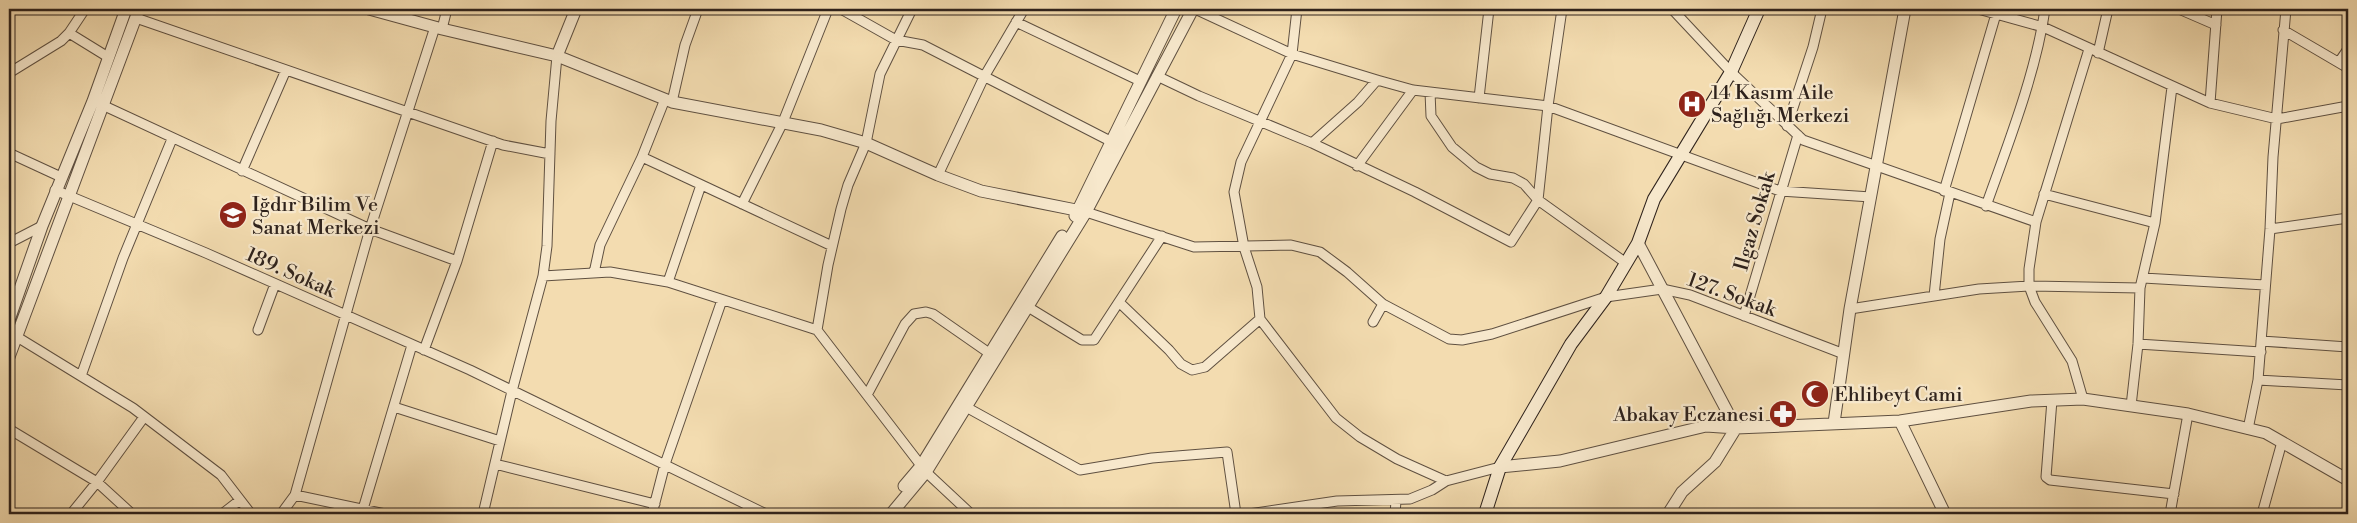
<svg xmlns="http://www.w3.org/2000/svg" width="2357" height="523" font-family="'Libre Bodoni',serif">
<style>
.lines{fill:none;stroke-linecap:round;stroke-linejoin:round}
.minor-casing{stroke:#5f5041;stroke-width:11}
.tertiary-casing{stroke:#5f5041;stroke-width:13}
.secondary-casing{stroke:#2e221c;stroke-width:14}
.minor{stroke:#f7e8cc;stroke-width:9}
.tertiary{stroke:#f7e8cc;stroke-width:11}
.secondary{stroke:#f7e8cc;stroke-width:12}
.labels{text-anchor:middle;stroke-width:4.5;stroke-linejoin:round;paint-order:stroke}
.poi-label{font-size:20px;fill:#2e221c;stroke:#f7e8cc;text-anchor:start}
.street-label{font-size:20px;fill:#2e221c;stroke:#f7e8cc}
</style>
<rect width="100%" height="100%" fill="#f3dcb0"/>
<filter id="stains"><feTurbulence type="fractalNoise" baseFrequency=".004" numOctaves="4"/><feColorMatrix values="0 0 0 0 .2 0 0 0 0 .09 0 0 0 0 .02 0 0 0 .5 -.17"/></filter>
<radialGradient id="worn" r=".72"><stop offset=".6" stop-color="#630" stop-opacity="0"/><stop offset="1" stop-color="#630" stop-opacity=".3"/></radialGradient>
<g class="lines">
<defs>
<path id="minor" d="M841 9 896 40 923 45 1116 144
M1195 9 1292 54 1377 80 1413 90 1548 106 1780 191 1871 197
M1297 9 1292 54 1241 162 1234 192 1244 247 1257 287 1260 319 1336 418 1360 437 1397 459 1446 481
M1672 9 1731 72 1803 140 2036 222
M1978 9 2043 27 2210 103 2277 119 2348 106
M2179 9 2216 25
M136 18 503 145 550 154
M1016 22 1140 81
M442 29 447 9
M2283 30 2348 68
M69 33 108 57
M2098 53 2108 9
M2339 62 2348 49
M9 73 61 41 69 33 85 9
M1157 76 1199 96 1312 143 1415 192 1511 242 1538 200 1548 106 1562 9
M1430 92 1431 116 1452 147 1476 167 1490 174 1513 178 1524 184 1538 200 1626 263
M1479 98 1489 9
M665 99 642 157 832 246
M672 102 685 45 698 9
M98 103 370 229 457 261
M2210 103 2217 9
M1787 126 1813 47 1822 9
M1312 143 1358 102 1377 80
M9 153 61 177
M1357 166 1413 90
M242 171 286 70
M938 175 984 77 1024 9
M55 190 206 253 470 370 766 514
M1944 191 1996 14
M2044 194 2155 223
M742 204 783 122 828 9
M1986 206C2008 144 2036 73 2045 9
M1086 212 1194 247 1291 245 1320 252 1347 272 1383 304 1449 339 1462 340 1492 334 1606 297 1662 289 1690 295 1844 354
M2270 229 2348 218
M9 243 42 226
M594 273 600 245 642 157
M543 276 610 272 668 282 817 330 926 472 971 514
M2143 278 2265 285
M668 282 701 185
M1934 296 1940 239 1950 193
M1120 303 1169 350 1181 364 1192 370 1205 367 1260 319
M1028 307 1082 340H1094L1162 236
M1850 309 1979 289 2029 286 2140 288
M1744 316 1798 135
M1373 322 1383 304
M258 330 275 284
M817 330 828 265 841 209 848 185 866 143 880 74 912 9
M9 332 133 408 221 475 251 514
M2261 341 2348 347
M2138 344 2261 352
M424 350 457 261 493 141
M81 376 123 258 172 139
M2258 380 2348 385
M867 395 905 324 914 314 926 312 933 314 989 353
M2083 399 2072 361 2035 302 2029 286V269L2036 222 2089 49
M2052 400 2046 477 2050 480 2174 494
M2131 406 2138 344 2140 288 2155 223 2172 87
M394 407 500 441
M966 407 1080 470 1152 458 1227 452 1236 514
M9 429 97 482 132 514
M2248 429 2258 380 2270 229 2273 157 2286 9
M495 464 655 504
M295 495 370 229 435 27
M363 509 412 345
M71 514 97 482 144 417
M222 514 240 500
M281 514 295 495 385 514
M483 514 512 391 543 276 547 246 551 121 557 56
M652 514 665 464 722 300
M1249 514 1337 501 1410 499 1432 490 1446 481 1500 467
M1395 514 1396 501
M2170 514 2188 414
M2262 514 2282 442"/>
<path id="tertiary" d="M369 9 442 29 557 56 672 102 821 130 866 143 938 175 981 191 1086 212
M557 56 576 9
M1075 216 1176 9
M1638 243 1736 428 1715 462 1682 492 1668 514
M9 320 42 226 93 101 126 9
M9 357 139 9
M1900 421 1945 514
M1834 423 1850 309 1905 9
M1500 467 1560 461 1706 426 1736 428 1900 421 2031 401 2083 399 2188 414 2266 433 2348 480
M904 486 921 466 1062 236
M891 514 926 472 1086 212 1193 9"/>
<path id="secondary" d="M1485 514 1500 467 1571 344 1606 297 1638 243 1654 199 1731 72 1759 9"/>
</defs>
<use href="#minor" class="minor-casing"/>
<use href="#tertiary" class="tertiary-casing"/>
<use href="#secondary" class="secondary-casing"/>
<use href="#minor" class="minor"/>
<use href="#tertiary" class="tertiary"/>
<use href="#secondary" class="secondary"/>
</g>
<defs>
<symbol id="hospital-disc" viewBox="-11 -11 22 22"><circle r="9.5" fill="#8f2418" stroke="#f7e8cc"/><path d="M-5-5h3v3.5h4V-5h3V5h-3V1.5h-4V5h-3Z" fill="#fff"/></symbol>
<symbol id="school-disc" viewBox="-11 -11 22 22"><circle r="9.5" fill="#8f2418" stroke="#f7e8cc"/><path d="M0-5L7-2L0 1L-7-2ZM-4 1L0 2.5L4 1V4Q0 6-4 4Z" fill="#fff"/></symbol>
<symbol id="mosque-disc" viewBox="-11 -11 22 22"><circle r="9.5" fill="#8f2418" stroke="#f7e8cc"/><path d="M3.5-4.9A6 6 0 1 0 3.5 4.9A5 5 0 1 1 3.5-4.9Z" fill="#fff"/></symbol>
<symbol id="pharmacy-disc" viewBox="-11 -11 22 22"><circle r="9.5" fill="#8f2418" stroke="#f7e8cc"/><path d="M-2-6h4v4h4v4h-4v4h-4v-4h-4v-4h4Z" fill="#fff"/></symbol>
</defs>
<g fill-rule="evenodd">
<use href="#hospital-disc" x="1676" y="88" width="32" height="32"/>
<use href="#school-disc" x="217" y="199" width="32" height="32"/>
<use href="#mosque-disc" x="1799" y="378" width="32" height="32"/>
<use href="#pharmacy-disc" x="1767" y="398" width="32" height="32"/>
</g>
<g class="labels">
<g class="poi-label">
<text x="1711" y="99">14 Kasım Aile<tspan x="1711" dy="23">Sağlığı Merkezi</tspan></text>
<text x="252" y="211">Iğdır Bilim Ve<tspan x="252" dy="23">Sanat Merkezi</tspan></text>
<text x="1834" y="401">Ehlibeyt Cami</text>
<text x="1764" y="421" text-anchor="end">Abakay Eczanesi</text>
</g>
<g class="street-label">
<text transform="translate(1754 221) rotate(-74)" y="7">Ilgaz Sokak</text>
<text transform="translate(291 272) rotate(24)" y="7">189. Sokak</text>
<text transform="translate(1732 294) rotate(20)" y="7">127. Sokak</text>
</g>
</g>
<rect width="2357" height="523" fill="none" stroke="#f3dcb0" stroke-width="30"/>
<rect x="10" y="10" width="2337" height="503" fill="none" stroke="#2e221c" stroke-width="2.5"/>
<rect x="15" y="15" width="2327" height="493" fill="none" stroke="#2e221c"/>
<rect width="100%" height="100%" filter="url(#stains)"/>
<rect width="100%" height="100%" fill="url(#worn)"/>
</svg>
